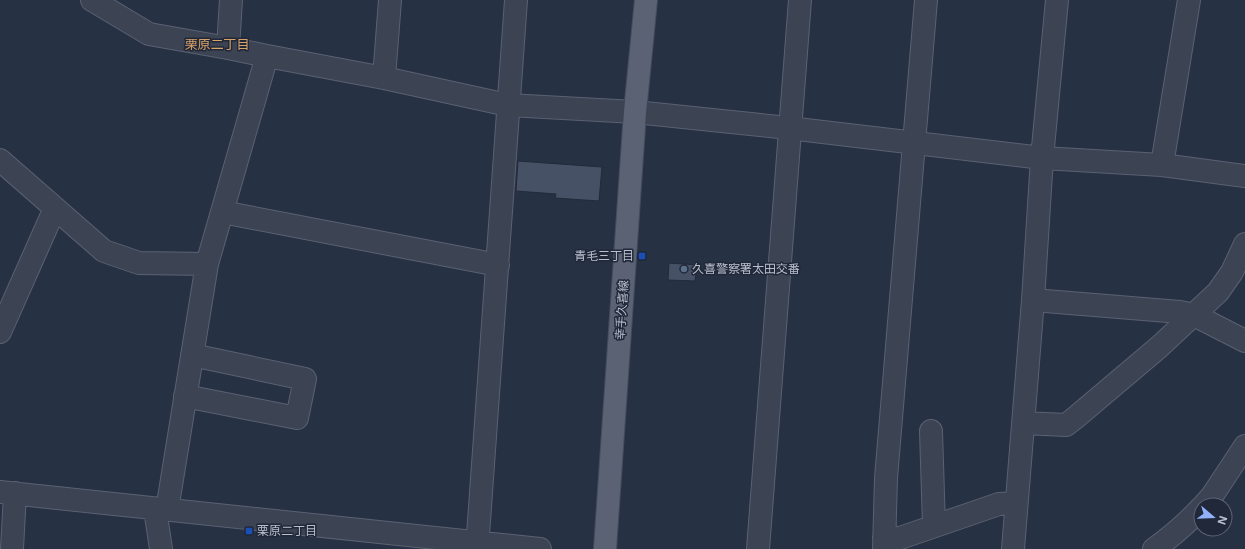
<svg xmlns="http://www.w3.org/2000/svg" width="1245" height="549" font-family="Inter,'Noto Sans JP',sans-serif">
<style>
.building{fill:#465166;stroke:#222a3b}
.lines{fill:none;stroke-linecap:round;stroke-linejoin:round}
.minor-casing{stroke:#5a6171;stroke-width:24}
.major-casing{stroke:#454c5d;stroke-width:24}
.minor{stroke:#3c4454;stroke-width:22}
.major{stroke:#5a6273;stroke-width:22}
.transit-dot{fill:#1a4fb4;stroke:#202839;stroke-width:1.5}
.service-dot{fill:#5c6f8a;stroke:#202839;stroke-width:1.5}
.labels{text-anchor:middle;stroke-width:3;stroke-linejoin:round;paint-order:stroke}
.poi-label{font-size:12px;fill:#b9bfcd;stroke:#202839;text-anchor:start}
.street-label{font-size:12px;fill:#b9bfcd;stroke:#202839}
.neighbourhood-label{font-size:13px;fill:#d8a269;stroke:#202839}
</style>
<rect width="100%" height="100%" fill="#273144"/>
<path class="building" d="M518 161 602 167 599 201 555 198 556 194 516 191Z
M669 263 697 265 695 281 668 280Z"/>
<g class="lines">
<defs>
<path id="minor" d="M92 0 149 34 228 48 267 56 384 78 508 105 635 112 789 128 1042 158 1162 165 1245 176
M228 48 231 0
M384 78 390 0
M0 160 104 251 139 263 207 264
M1162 165 1189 0
M222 212 498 265
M1033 300 1180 312 1194 315 1245 341
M0 332 55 208
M185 396 297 418 305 379 192 355
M1023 423 1066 425 1075 418 1159 347 1218 292 1232 272 1245 244
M931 431 934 526
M0 492 540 549
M1204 505 1212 496 1245 446
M155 509 161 549
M167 510 207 264 267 56
M884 538H900L999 504 1016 503
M12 549 15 493
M477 549 516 0
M758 549 800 0
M884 549 886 478 926 0
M1013 549 1033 300 1042 158 1057 0
M1154 549C1171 537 1187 523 1201 508"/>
<path id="major" d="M605 549 635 112 646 0"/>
</defs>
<use href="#minor" class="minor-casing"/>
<use href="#major" class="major-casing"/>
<use href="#minor" class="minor"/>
<use href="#major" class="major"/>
</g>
<g class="transit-dot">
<rect x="638" y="252" width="8" height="8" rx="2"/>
<rect x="245" y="527" width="8" height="8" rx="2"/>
</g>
<circle class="service-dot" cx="684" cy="269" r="4"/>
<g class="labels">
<g class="poi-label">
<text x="634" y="260" text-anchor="end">青毛三丁目</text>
<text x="692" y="273">久喜警察署太田交番</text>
<text x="257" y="535">栗原二丁目</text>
</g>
<g class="street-label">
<text transform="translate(622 310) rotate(-86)" y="4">幸手久喜線</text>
</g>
<g class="neighbourhood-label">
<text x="217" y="49">栗原二丁目</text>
</g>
</g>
<g transform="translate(1213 517) rotate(109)"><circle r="19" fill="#202839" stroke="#5d6474"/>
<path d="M0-3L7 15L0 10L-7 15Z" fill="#91b1fa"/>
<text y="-6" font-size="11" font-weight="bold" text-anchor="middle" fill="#b9bfcd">N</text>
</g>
</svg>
